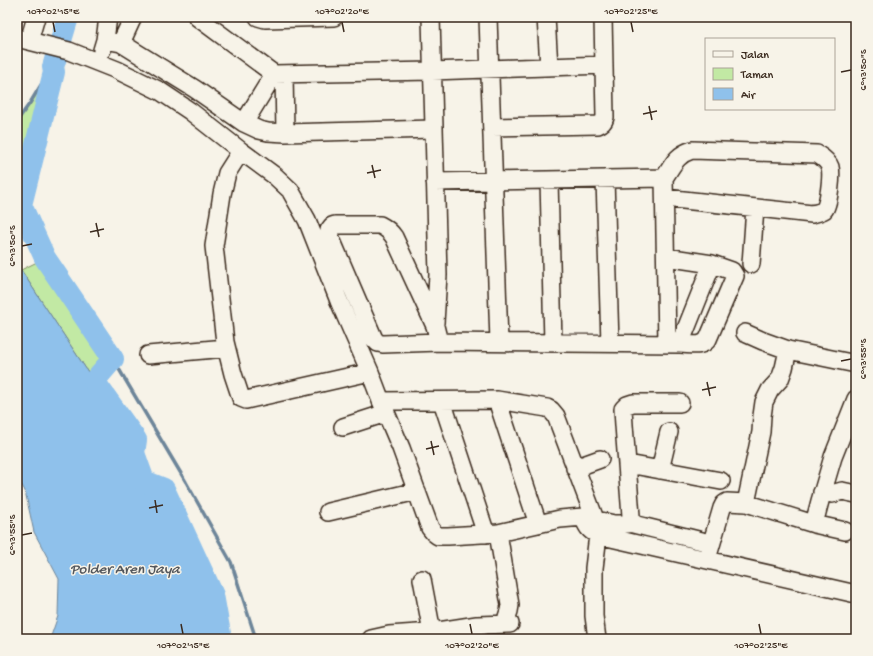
<svg xmlns="http://www.w3.org/2000/svg" width="873" height="656" font-family="'Gochi Hand',sans-serif">
<style>
.green{fill:#c2e9a4;stroke:#7e8a61}
.water{fill:#8fc1eb;stroke:#6d8599}
.lines{fill:none;stroke-linecap:round;stroke-linejoin:round}
.stream{stroke:#6d8599;stroke-width:3.5}
.river{stroke:#8fc1eb;stroke-width:22}
.minor-casing{stroke:#3b2a1e;stroke-width:20}
.minor{stroke:#f7f3e8;stroke-width:17}
.ticks{fill:none;stroke:#3b2a1e;stroke-width:1.5}
.labels{text-anchor:middle;stroke-width:3;stroke-linejoin:round;paint-order:stroke}
.water-label{font-size:15px;font-style:italic;fill:#54575c;stroke:#f7f3e8}
.neatline{fill:none;stroke:#3b2a1e;stroke-width:1.5}
.ticks-label{font-size:10px;text-anchor:middle;fill:#3b2a1e}
</style>
<rect width="100%" height="100%" fill="#f7f3e8"/>
<filter id="ink" filterUnits="userSpaceOnUse"><feTurbulence type="fractalNoise" baseFrequency=".025" numOctaves="2"/><feDisplacementMap in="SourceGraphic" scale="8" xChannelSelector="R" yChannelSelector="G"/><feConvolveMatrix kernelMatrix="1 2 1 2 8 2 1 2 1" color-interpolation-filters="sRGB"/></filter>
<g filter="url(#ink)">
<path class="green" d="M49 50 68 52 54 72 21 205H17V121L30 103 50 70Z
M45 258 113 359 94 381 21 270Z"/>
<path class="water" d="M21 270 94 381 136 440 134 453 144 481 164 489 213 595 221 639H50L58 616 59 579 34 532 25 491 17 476V271Z"/>
<g class="lines">
<path class="stream" d="M17 121 30 103 50 70 53 67 54 72 21 205 30 229 45 258 113 359 186 482 231 562 256 639"/>
<path class="river" d="M68 17 53 67 54 72 21 205 45 258 113 359 94 381 136 440 134 453 144 481 164 489 213 595 221 639"/>
<defs>
<path id="minor" d="M197 17 274 74 432 71 604 65
M258 17 265 19 334 17
M431 17 438 275 435 323
M488 17 499 342
M546 17 549 67
M17 38 69 51 117 70 160 91 190 111 241 151 275 176 290 190 307 220 339 301 370 372 381 401 401 448 430 528 434 533 438 536H448L498 533 560 519 583 517 614 524H628L631 520V516L624 425 623 409 627 405 633 403H680
M105 40 121 43 195 89 244 123 259 130 268 132 285 133 433 129
M29 41 36 17
M121 43 133 17
M102 50 105 40 108 17
M284 74 285 133
M244 123 274 74
M492 127 598 125C602 123 604 122 605 117L603 17
M241 151 227 173 222 194 214 246 225 342 233 374 241 398 246 400 370 372
M664 178C673 165 676 155 692 150L817 154C822 157 828 161 830 167 832 174 829 205 824 210 821 212 816 213 812 214L665 198
M605 179 610 343
M549 180 553 343
M435 182 664 178 667 343
M751 264 755 208
M745 333 763 341 788 350 856 364
M439 342 435 326 394 237C390 231 386 228 380 225H335L332 226 329 230V234L374 339 378 343 383 344 439 342 680 344C690 344 702 348 708 339L735 276 732 271 712 264 666 257
M680 344 712 264
M148 355 226 348
M497 400 538 524
M381 401 497 400 547 408 551 410 556 416 595 519
M442 401 486 534
M343 427 386 413
M628 464 721 481
M575 468 600 459
M660 470 669 432
M822 492 832 494 842 491 856 494
M746 503 761 432 762 416 764 402 770 390 780 379 784 368 788 350
M328 512 417 491
M583 517C587 526 588 530 598 535L856 594
M629 523 702 541
M814 524 820 501 833 457 856 399
M707 559 722 508 724 504 727 502 746 503 814 524 845 531
M422 579 432 632
M371 639 389 635 432 632 477 625
M477 639V625L510 624 507 617 509 611 510 605 498 533
M597 639 594 616V568L598 535"/>
</defs>
<use href="#minor" class="minor-casing"/>
<use href="#minor" class="minor"/>
</g>
</g>
<path class="ticks" d="M53 22 55 32M342 22 344 32M631 22 633 32M841 72 851 70M649 106 652 120M643 114 657 111M372 165 375 178M367 173 381 170M96 223 99 237M90 232 104 229M22 246 32 244M841 361 851 359M707 382 710 396M702 390 716 387M431 441 434 455M426 449 439 446M155 500 157 513M149 508 163 505M22 535 32 533M181 624 183 634M470 624 472 634M759 624 761 634"/>
<g class="labels">
<g class="water-label">
<text x="125" y="573">Polder Aren Jaya</text>
</g>
</g>
<rect width="873" height="656" fill="none" stroke="#f7f3e8" stroke-width="44"/>
<rect x="705" y="38" width="130" height="72" fill="#f7f3e8" stroke="#aca397"/>
<rect x="713" y="51" width="20" height="6" fill="#f7f3e8" stroke="#aca397"/>
<text x="741" y="58" font-size="12" fill="#3b2a1e">Jalan</text>
<rect x="713" y="68" width="20" height="12" fill="#c2e9a4" stroke="#aca397"/>
<text x="741" y="78" font-size="12" fill="#3b2a1e">Taman</text>
<rect x="713" y="88" width="20" height="12" fill="#8fc1eb" stroke="#aca397"/>
<text x="741" y="98" font-size="12" fill="#3b2a1e">Air</text>
<rect x="22" y="22" width="829" height="612" class="neatline"/>
<g class="ticks-label">
<text x="53" y="14">107°02'15"E</text>
<text x="342" y="14">107°02'20"E</text>
<text x="631" y="14">107°02'25"E</text>
<text transform="translate(862 70) rotate(-90)" y="4">6°13'50"S</text>
<text transform="translate(11 246) rotate(-90)" y="4">6°13'50"S</text>
<text transform="translate(862 359) rotate(-90)" y="4">6°13'55"S</text>
<text transform="translate(11 535) rotate(-90)" y="4">6°13'55"S</text>
<text x="183" y="648">107°02'15"E</text>
<text x="472" y="648">107°02'20"E</text>
<text x="761" y="648">107°02'25"E</text>
</g>
</svg>
